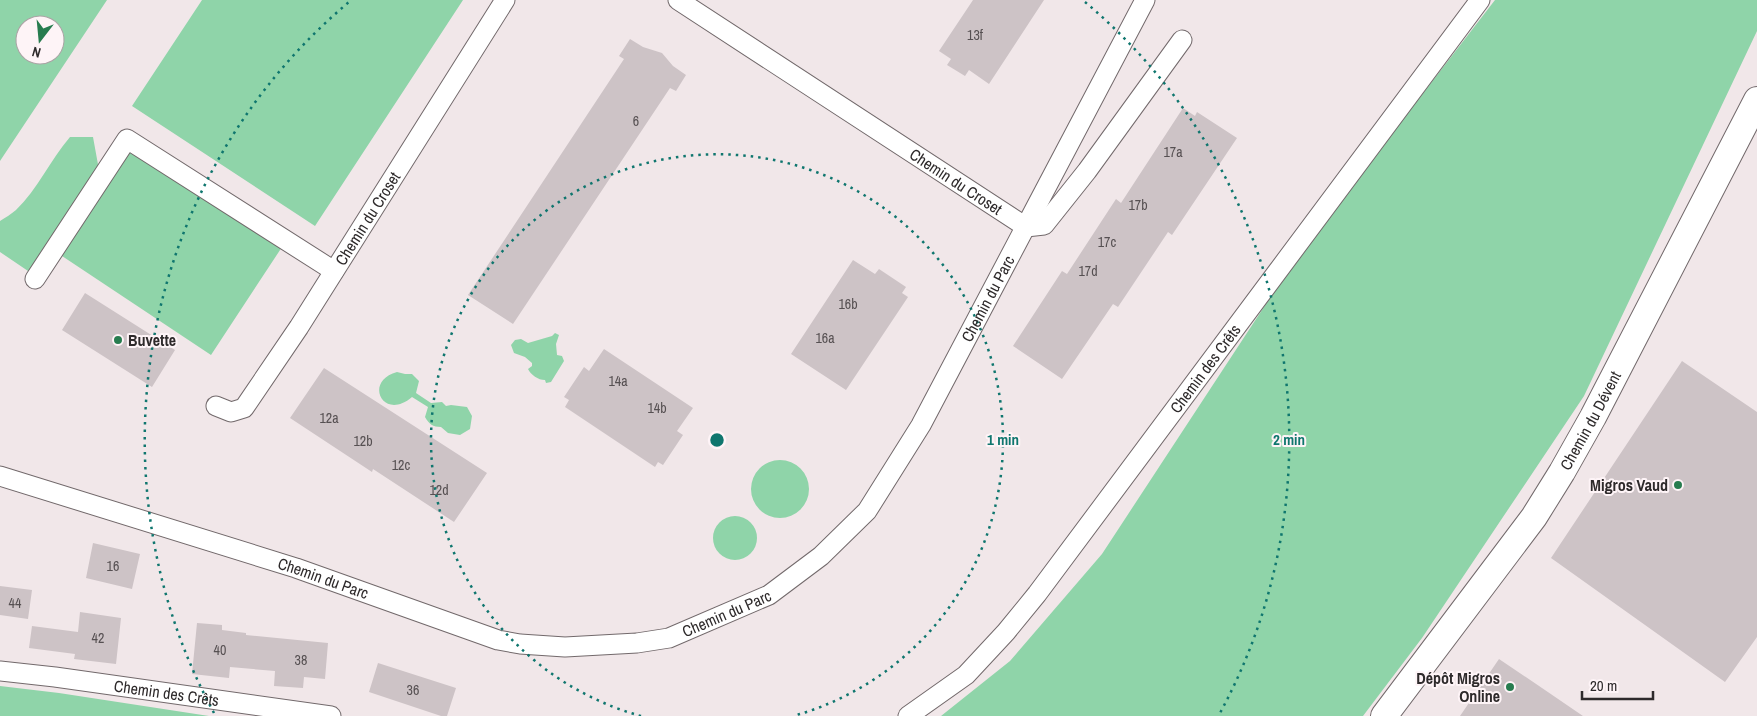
<svg xmlns="http://www.w3.org/2000/svg" width="1757" height="716" font-family="'Archivo Narrow',sans-serif">
<style>
.green{fill:#8fd4a9;fill-rule:evenodd}
.building{fill:#cdc3c6}
.lines{fill:none;stroke-linecap:round;stroke-linejoin:round}
.street-casing{stroke:#72696b;stroke-width:21}
.secondary-casing{stroke:#72696b;stroke-width:28}
.street{stroke:#fff;stroke-width:19}
.secondary{stroke:#fff;stroke-width:26}
.ring{fill:none;stroke:#0f766e;stroke-width:2.5;stroke-dasharray:2.5 5}
.poi-dot{fill:#277c4f;stroke:#fef4f7;stroke-width:2}
.labels{text-anchor:middle;stroke-width:4;stroke-linejoin:round;paint-order:stroke}
.number-label{font-size:14px;fill:#565052}
.street-label{font-size:16px;fill:#2e2a2b;stroke:#fef4f7}
.poi-label{font-size:16px;font-weight:bold;fill:#2e2a2b;stroke:#fef4f7;text-anchor:end}
.centre{fill:#0f766e;stroke:#fef4f7;stroke-width:2.5}
.ring-label{font-size:15px;text-anchor:middle;font-weight:bold;fill:#0f766e;stroke:#fef4f7;stroke-width:4;stroke-linejoin:round;paint-order:stroke}
</style>
<rect width="100%" height="100%" fill="#f1e7e9"/>
<path class="green" d="M0 0H107L0 161ZM25 25H55V55H25Z
M202 0H463L315 226 132 106Z
M1495 0H1757V31L1584 396 1422 638 1363 716H941L1010 661 1102 554 1298 255Z
M70 137H93L99 170 31 273 0 252V221C5 218 11 214 16 210 38 189 50 160 70 137Z
M129 151 282 247 211 355 59 254Z
M555 333 559 335 556 344 557 355 562 356 564 361 551 382 546 383 545 380C538 380 531 375 528 369L532 366V363L525 357 514 353 511 345 515 340 521 339 528 343 552 336Z
M397 372 405 374H412L419 381 416 393 431 403 442 402 446 406 451 405 467 407 472 416 470 429 460 435 448 433 441 427C433 427 429 424 425 417L428 407 412 397C383 422 363 381 397 372Z
M751 489a29 29 0 1 1 58 0a29 29 0 1 1-58 0Z
M713 538a22 22 0 1 1 44 0a22 22 0 1 1-44 0Z
M0 686 59 693 209 716H0Z"/>
<path class="building" d="M973 0H1044L989 84 969 70 965 76 947 65 951 59 939 51Z
M630 39 643 47 662 53 673 66 686 75 676 91 670 88 513 324 468 295 624 59 619 56Z
M1183 108 1195 116 1197 112 1237 138 1172 235 1168 232 1118 307 1113 304 1062 379 1013 346 1062 271 1067 274 1116 199 1121 203Z
M853 260 875 274 879 269 906 287 902 293 908 297 846 390 791 354Z
M85 293 175 350 152 387 62 330Z
M604 349 693 408 677 431 683 435 663 465 658 462 655 467 565 407 569 400 564 397 584 367 589 371Z
M1682 361 1757 412V637L1725 682 1551 558Z
M324 368 487 473 454 522 373 469 372 472 290 418Z
M93 543 140 554 132 589 86 578Z
M0 586 32 590 28 619 0 615Z
M80 612 121 618 116 664 74 659 75 654 29 648 32 626 78 632Z
M197 623 222 625V630L246 633V635L328 643 325 679 304 677 303 688 274 686 275 671 230 667 229 678 192 674Z
M1499 659 1542 688 1583 716H1460Z
M378 663 456 688 447 716H441L369 692Z"/>
<g class="lines">
<defs>
<g id="street">
<path id="s1" d="M678 0 1026 227 1044 225 1087 171 1182 40"/>
<path d="M35 279 127 139 334 271"/>
<path id="s2" d="M216 406 231 412 244 408 299 327 505 0"/>
<path id="s3" d="M0 476 296 568 498 640 520 644 565 647 637 643 669 638 769 595 821 556 867 511 921 425 1145 0"/>
<path id="s4" d="M0 671 55 677 331 716"/>
<path id="s5" d="M908 716 966 675 1006 632 1037 594 1480 0"/>
</g>
<g id="secondary">
<path id="s6" d="M1384 716 1534 517 1562 472 1593 417 1757 100"/>
</g>
</defs>
<use href="#street" class="street-casing"/>
<use href="#secondary" class="secondary-casing"/>
<use href="#street" class="street"/>
<use href="#secondary" class="secondary"/>
</g>
<g class="ring">
<path d="M641 716A286 286 0 1 1 793 716"/>
<path d="M214 713A572 572 0 0 1 349 2M1085 2A572 572 0 0 1 1220 713"/>
</g>
<g class="poi-dot">
<circle cx="118" cy="340" r="5"/>
<circle cx="1678" cy="485" r="5"/>
<circle cx="1510" cy="687" r="5"/>
</g>
<g class="labels">
<g class="number-label">
<text x="975" y="40">13f</text>
<text x="636" y="126">6</text>
<text x="1173" y="157">17a</text>
<text x="1138" y="210">17b</text>
<text x="1107" y="247">17c</text>
<text x="1088" y="276">17d</text>
<text x="848" y="309">16b</text>
<text x="825" y="343">16a</text>
<text x="618" y="386">14a</text>
<text x="657" y="413">14b</text>
<text x="329" y="423">12a</text>
<text x="363" y="446">12b</text>
<text x="401" y="470">12c</text>
<text x="439" y="495">12d</text>
<text x="113" y="571">16</text>
<text x="15" y="608">44</text>
<text x="98" y="643">42</text>
<text x="220" y="655">40</text>
<text x="301" y="665">38</text>
<text x="413" y="695">36</text>
</g>
<g class="street-label">
<text dy="6" stroke="none"><textPath href="#s1" startOffset="332">Chemin du Croset</textPath></text>
<text dy="6" stroke="none"><textPath href="#s2" startOffset="256">Chemin du Croset</textPath></text>
<text dy="6" stroke="none"><textPath href="#s3" startOffset="1179">Chemin du Parc</textPath></text>
<text dy="6" stroke="none"><textPath href="#s5" startOffset="460">Chemin des Crêts</textPath></text>
<text dy="6" stroke="none"><textPath href="#s6" startOffset="361">Chemin du Dévent</textPath></text>
<text dy="6" stroke="none"><textPath href="#s3" startOffset="339">Chemin du Parc</textPath></text>
<text dy="6" stroke="none"><textPath href="#s3" startOffset="759">Chemin du Parc</textPath></text>
<text dy="6" stroke="none"><textPath href="#s4" startOffset="168">Chemin des Crêts</textPath></text>
</g>
<g class="poi-label">
<text x="128" y="346" text-anchor="start">Buvette</text>
<text x="1668" y="491">Migros Vaud</text>
<text x="1500" y="684">Dépôt Migros<tspan x="1500" dy="18">Online</tspan></text>
</g>
</g>
<circle cx="717" cy="440" r="8" class="centre"/>
<g class="ring-label">
<text x="1003" y="445">1 min</text>
<text x="1289" y="445">2 min</text>
</g>
<g transform="translate(40 40) rotate(196)"><circle r="24" fill="#fef4f7" stroke="#aba3a5"/>
<path d="M0-4L9 19L0 12L-9 19Z" fill="#277c4f"/>
<text y="-8" font-size="14" font-weight="bold" text-anchor="middle" fill="#2e2a2b">N</text>
</g>
<path d="M1582 691v8h71v-8" fill="none" stroke="#2e2a2b" stroke-width="2.5"/>
<text x="1590" y="691" font-size="15" fill="#2e2a2b" stroke="#fef4f7" stroke-width="4" paint-order="stroke">20 m</text>
</svg>
